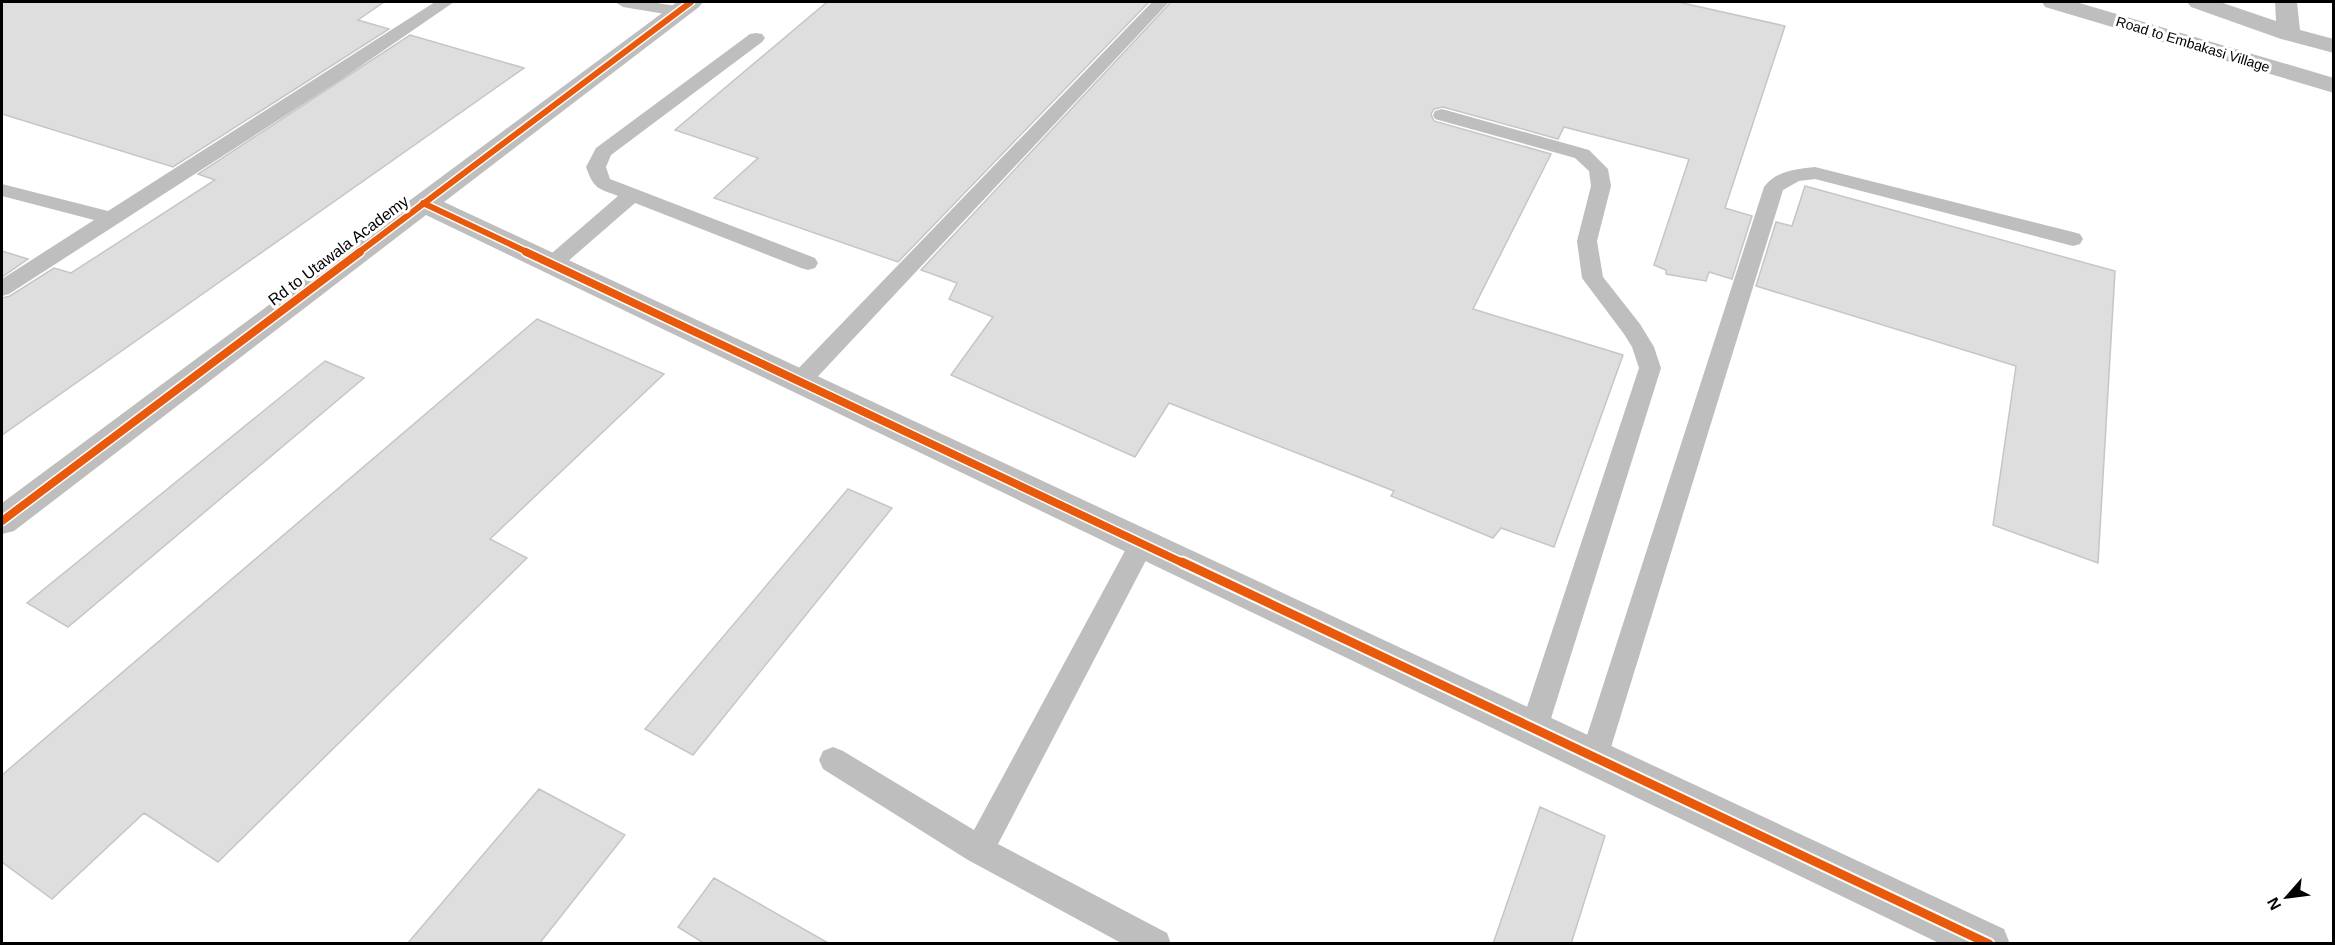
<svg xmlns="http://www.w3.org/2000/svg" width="2335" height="945" font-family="Arial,sans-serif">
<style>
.building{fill:#dedede;stroke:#c6c6c6;stroke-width:1.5}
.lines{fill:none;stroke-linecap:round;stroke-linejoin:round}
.service{fill:#bebebe;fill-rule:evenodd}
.minor{fill:#bebebe;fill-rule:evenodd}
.cycleway-far2-casing{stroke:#fff;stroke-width:9}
.cycleway-far1-casing{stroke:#fff;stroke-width:11}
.cycleway-casing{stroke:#fff;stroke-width:13}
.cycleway-far2{stroke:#e8590c;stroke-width:6}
.cycleway-far1{stroke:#e8590c;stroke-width:8}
.cycleway{stroke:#e8590c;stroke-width:9}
.labels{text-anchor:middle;stroke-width:6;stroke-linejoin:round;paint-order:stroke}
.far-street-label{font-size:14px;fill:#000;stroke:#fff}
.street-label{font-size:16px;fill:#000;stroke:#fff}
</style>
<rect width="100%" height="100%" fill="#fff"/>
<path class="building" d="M2 2H384L358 20 389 29 173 167 2 114Z
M827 2H1149L898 262 714 198 758 158 675 130Z
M1171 2H1678L1785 26 1725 208 1752 216 1732 279 1709 272 1706 281 1666 274V270L1654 265 1689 159 1564 127 1558 139 1443 107 1434 109 1431 114 1434 121 1551 154 1473 309 1623 355 1554 547 1501 528 1493 538 1391 496 1394 491 1169 403 1135 457 951 375 993 317 949 299 957 283 921 270Z
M410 35 524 68 2 435V298L10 296 54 268 71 273 215 180 198 174Z
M1805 186 2115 271 2098 563 1993 525 2016 366 1756 286 1776 222 1792 226Z
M2 251 28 259 2 277Z
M537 319 664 374 490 539 527 558 218 862 144 813 52 899 2 862V775Z
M325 361 364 378 68 627 27 603Z
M848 489 892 508 693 755 645 729Z
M539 789 625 835 539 944H407Z
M1540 807 1605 836 1571 944H1493Z
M714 878 830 944H705L678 927Z"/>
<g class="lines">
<path class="service" d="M435 2H454L342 79 9 294 2 296V279L94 220 2 196V184L108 211Z
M615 2H650L683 7 685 11 683 15 677 16 623 7Z
M1152 2H1169L808 387 800 389 792 387 789 381 792 375Z
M756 33 762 34 765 38 762 42 611 155 606 167 610 179 815 258 818 263 815 268 808 270 801 268 635 203 559 269 552 271 545 269 542 264 545 259 618 196C597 188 594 189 586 167L596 148 750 34Z
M1442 109 1589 150 1608 169 1611 186 1597 241 1603 277 1640 324 1654 347 1661 368 1548 728 1544 737 1534 741 1524 737 1520 728 1639 368 1632 347 1624 334 1582 278 1577 241 1591 186 1589 171 1575 158 1435 119 1433 115 1435 111Z
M1815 167 2073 232 2080 234 2083 239 2080 244 2073 246 1815 179 1799 181 1783 190 1608 757 1604 766 1594 770 1584 766 1580 757 1764 187C1775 171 1797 169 1815 167Z
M1142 533 1151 536 1155 543 998 844 1167 933 1171 944H1123L968 860 823 769 819 760 823 751 833 747 843 751 974 830 1133 536Z"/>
<path class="minor" d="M677 2H703L699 7 444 202 2004 929 2010 944H1941L426 215 14 531 2 534V503Z
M2042 2H2076L2334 78V93L2045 7Z
M2187 2H2220L2276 21 2275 2H2297L2300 30 2334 39V53L2281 39 2191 7Z"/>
<defs>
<path id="cycleway-far2" d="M423 203 529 253
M358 253 691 2"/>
<path id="cycleway-far1" d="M526 252 1185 564
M2 521 360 252"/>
<path id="cycleway" d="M1182 562 1989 944"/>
</defs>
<use href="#cycleway-far2" class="cycleway-far2-casing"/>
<use href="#cycleway-far1" class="cycleway-far1-casing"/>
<use href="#cycleway" class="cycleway-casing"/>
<use href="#cycleway-far2" class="cycleway-far2"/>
<use href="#cycleway-far1" class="cycleway-far1"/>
<use href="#cycleway" class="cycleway"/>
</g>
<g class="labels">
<g class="far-street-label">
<text transform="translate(2193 44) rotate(17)" y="5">Road to Embakasi Village</text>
</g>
<g class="street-label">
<text transform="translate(338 250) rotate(-37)" y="6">Rd to Utawala Academy</text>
</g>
</g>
<rect width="2335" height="945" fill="none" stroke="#000000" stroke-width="6"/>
<g transform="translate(2287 897) rotate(242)" stroke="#ffffff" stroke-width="4.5" paint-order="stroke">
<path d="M0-4.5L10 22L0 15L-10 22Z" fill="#000000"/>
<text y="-9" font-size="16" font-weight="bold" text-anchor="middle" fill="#000000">N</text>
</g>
</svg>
